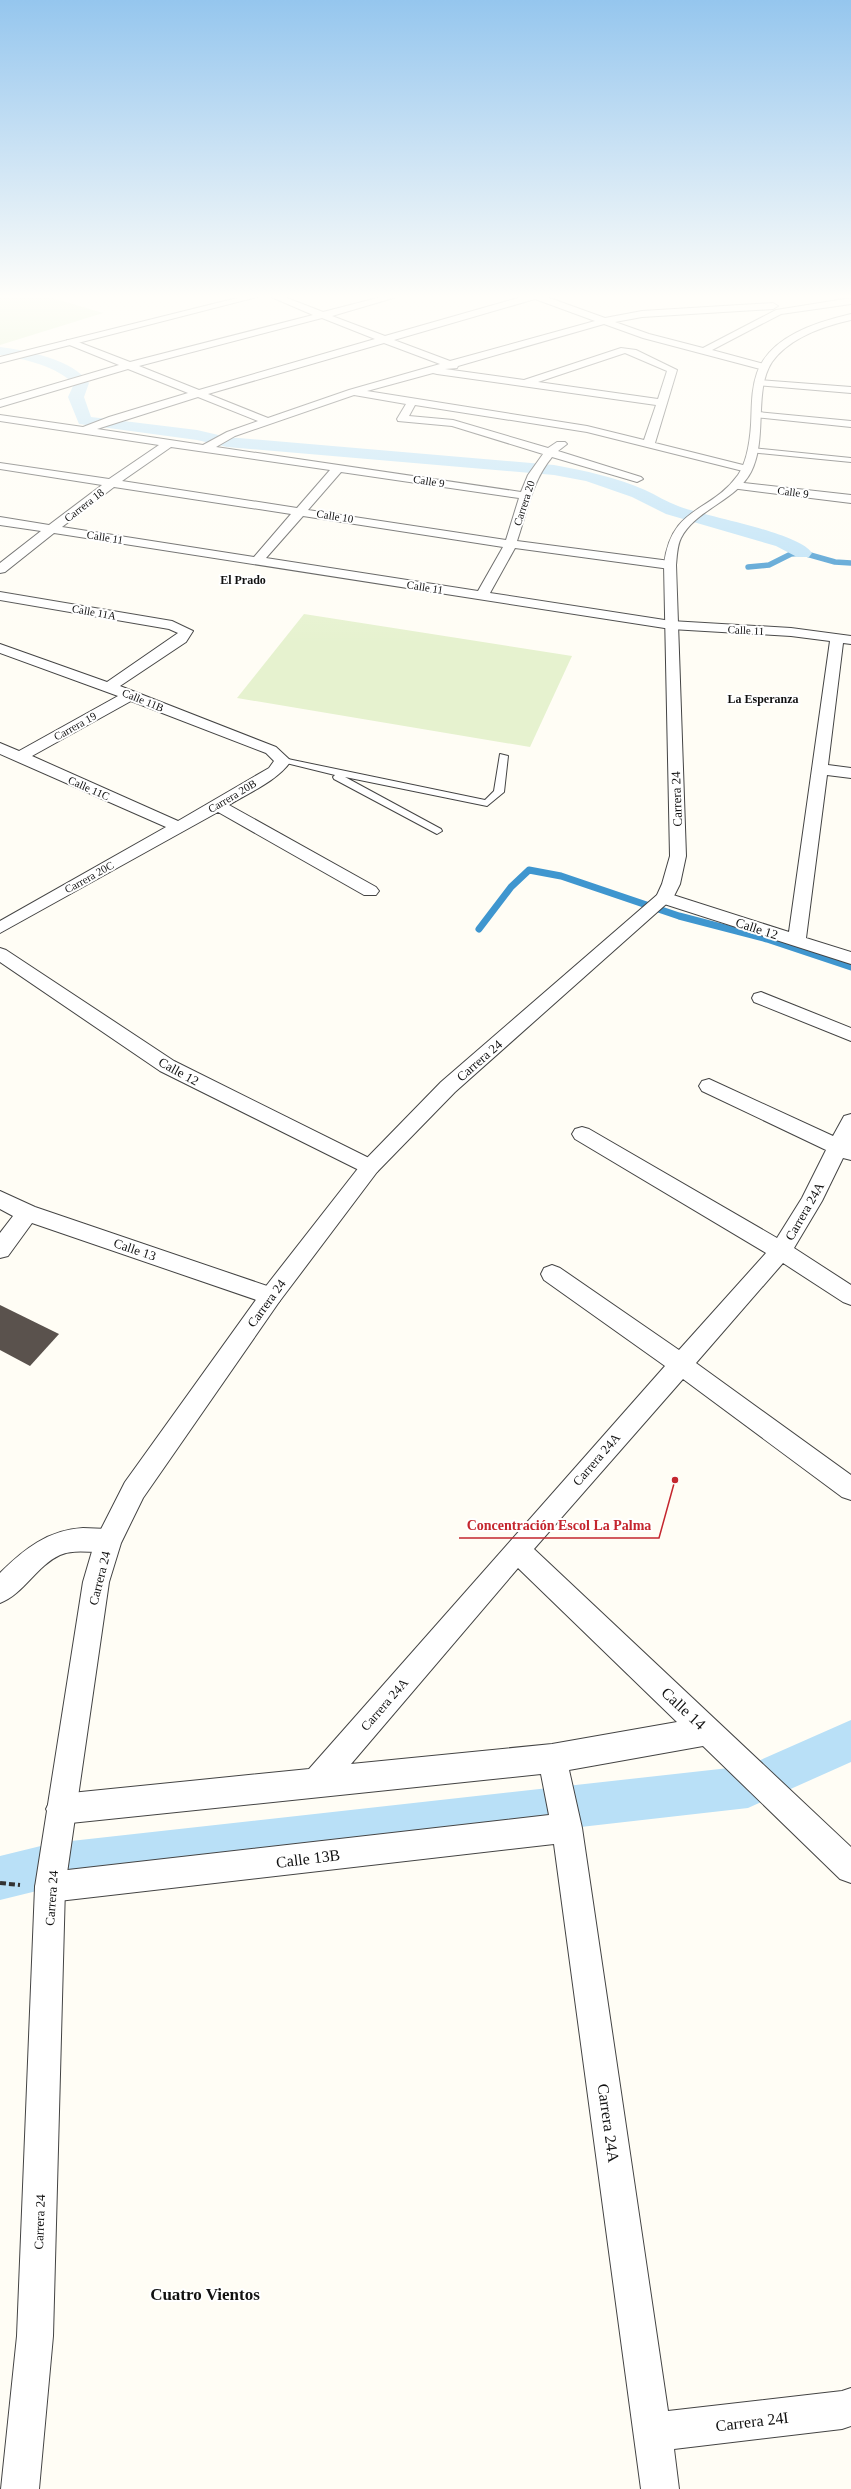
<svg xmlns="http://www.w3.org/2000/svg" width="851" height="2489" font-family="'Times New Roman',serif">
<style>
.green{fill:#d5ebbd}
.pitch{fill:#e6f2cf}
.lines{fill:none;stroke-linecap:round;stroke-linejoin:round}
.stream-far1{stroke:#3f96cf;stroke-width:5.5}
.stream{stroke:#3f96cf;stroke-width:7}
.canal{fill:#b9e0f7;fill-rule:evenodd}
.building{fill:#5a524d}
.service-casing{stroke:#444;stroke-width:2}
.minor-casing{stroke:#444;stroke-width:2}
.tertiary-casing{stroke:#444;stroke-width:2}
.path{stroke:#333;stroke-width:4;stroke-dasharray:6 3;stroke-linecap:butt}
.service{fill:#fff;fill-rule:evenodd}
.minor{fill:#fff;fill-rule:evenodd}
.tertiary{fill:#fff;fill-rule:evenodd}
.labels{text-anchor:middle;stroke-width:4;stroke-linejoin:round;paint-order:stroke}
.far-street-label{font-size:11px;fill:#111;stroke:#fff}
.far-neighbourhood-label{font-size:12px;font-weight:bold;fill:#111;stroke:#fff}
.street-label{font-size:13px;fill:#111;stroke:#fff}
.near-street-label{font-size:16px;fill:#111;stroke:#fff}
.near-neighbourhood-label{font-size:17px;font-weight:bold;fill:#111;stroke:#fff}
.leader{fill:none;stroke:#c4262e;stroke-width:1.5}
.callout-dot{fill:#c4262e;stroke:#fff;stroke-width:1.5}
.callout-label{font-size:14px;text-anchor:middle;font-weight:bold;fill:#c4262e;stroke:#fff;stroke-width:4;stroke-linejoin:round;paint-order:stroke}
</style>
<rect width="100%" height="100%" fill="#fffdf5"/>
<path class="green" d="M0 296H46L103 313 0 345Z"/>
<path class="pitch" d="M304 614 572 656 530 747 237 698Z"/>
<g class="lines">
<path class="stream-far1" d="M748 567 769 565 791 554 803 553 835 562 851 563"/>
<path class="stream" d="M479 929 511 887 529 870 561 876 679 916 767 939 851 967"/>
<path class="canal" d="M0 347C26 350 74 360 89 383L84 397 91 417 197 430 227 437 554 465C585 471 616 477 645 490 656 495 667 502 678 506 706 517 798 532 812 553L809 557H797L776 546 666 514 632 497 586 481 554 475 227 447 197 440 79 424 68 397 74 384C56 366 25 359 0 355Z
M851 1720V1762L748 1808 53 1887 0 1900V1856L53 1843 747 1766Z"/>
</g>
<path class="building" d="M0 1305 59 1334 30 1366 0 1350Z"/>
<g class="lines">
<defs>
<path id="service" d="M752 448 851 458V462L749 452Z
M500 754 508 756 504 792 487 806 345 777 441 829 442 831 437 834 334 779 333 777 335 775 278 761 283 758 485 800 494 791Z"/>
<path id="minor" d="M269 296H282L323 312 385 296H400L332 316 385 336 525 296H544L605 318 642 311 773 303 778 306 773 309 642 317 615 322 649 334 703 348 776 310 851 298V304L781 314 712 350 768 365V369L764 370 643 338 604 324 458 366 457 368 445 369 524 380 621 348 636 350 677 370 655 443 751 467V471L747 472 587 432 415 405 409 416 453 420 548 448 557 442H565L567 444 558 451 641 477 643 479 637 482 552 457C532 481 527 512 517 541L670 561 676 565 670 569 515 548 490 593 671 621 791 628 851 636V644L843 643 828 765 851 768V778L827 775 806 938 851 952V964L658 902 655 898 658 894H670L789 932 830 641 791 636 671 629 54 533 5 572 0 573V563L41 531 0 525V517L49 525 102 485 0 469V463L109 479 159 445 0 421V415L83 427 109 417 188 393 128 369 0 407V400L119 365 67 344V340H73L130 362 313 315ZM535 299 595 321 450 361 394 340ZM322 318 375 339 199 390 139 366ZM384 343 440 364 349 390 268 418 208 394ZM625 353 667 371 658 399 538 382ZM433 373 437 374 656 405 644 440 587 426 367 391ZM354 395 406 404 397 419 398 421 452 426 543 454 528 475 521 492 216 447 235 436ZM198 397 258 421 227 432 203 445 97 429ZM171 447 330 470 297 508 122 481ZM341 472 519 498 506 540 308 510ZM114 487 291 514 254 557 62 527ZM303 516 503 547 478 591 266 558Z
M760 380 851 387V393L756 385V381Z
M758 412 851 421V427L754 417V413Z
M735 482 851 495V503L731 488V484Z
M0 592 172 621 193 631 186 642 120 686 276 747 291 761C277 781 250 792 229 805L376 887 379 891 376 895H364L218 812 0 933V921L166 827 0 754V743L19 751 118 696 0 653V644L107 682 178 633 169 629 0 600ZM131 701 266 753 274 761 269 768 178 821 32 756Z
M0 948 6 950 174 1061 377 1162 380 1167 377 1172 370 1175 363 1172 160 1071 0 962Z
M761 992 851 1028V1041L754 1002 752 998 754 994Z
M709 1079 833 1136 844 1116 851 1114V1160L843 1158 822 1201 794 1248 851 1285V1305L843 1302 783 1263 696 1363 851 1475V1500L842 1497 683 1379 534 1549 851 1847V1883L840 1879 703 1746 569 1770 582 1828 668 2411 842 2391 851 2388V2426L842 2429 674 2449 679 2489H641L554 1844 50 1902 39 1898 35 1887 39 1876 50 1872 549 1815 541 1774 61 1824 51 1819 46 1809 51 1799 61 1794 309 1769 665 1366 544 1280 541 1274 544 1268 552 1265 560 1268 679 1350 766 1253 575 1139 572 1134 575 1129 582 1127 589 1129 777 1238 802 1198 826 1150 702 1091 699 1086 702 1081ZM518 1568 677 1722 552 1744 351 1764Z
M0 1191 35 1207 279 1290 282 1296 279 1302 271 1305 32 1223 8 1256 0 1258V1233L13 1216 0 1209Z
M83 1528 108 1529 117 1533 121 1541 117 1549C99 1556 78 1547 60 1555 36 1566 24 1594 0 1603V1573C24 1549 48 1530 83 1528Z"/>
<path id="tertiary" d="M245 296H261L0 363V357Z
M851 314V320C824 326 789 338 772 362 753 391 768 439 751 472 736 501 696 509 681 538 677 546 677 556 676 565L686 856 680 884 673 898 455 1092 377 1172 279 1302 143 1498 121 1543 109 1582 65 1887 53 2336 39 2489H1L17 2336 35 1887 83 1582 95 1541 125 1482 263 1290 363 1162 441 1082 657 895 662 884 670 856 664 565C671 505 710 514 738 475 747 462 750 440 751 425 752 408 751 390 757 373 770 336 817 322 851 314Z"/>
</defs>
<use href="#service" class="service-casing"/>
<use href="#minor" class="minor-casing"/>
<use href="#tertiary" class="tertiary-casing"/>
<path class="path" d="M0 1883 20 1885"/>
<use href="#service" class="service"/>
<use href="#minor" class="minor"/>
<use href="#tertiary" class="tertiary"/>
</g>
<linearGradient id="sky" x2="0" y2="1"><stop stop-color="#95c6ee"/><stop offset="0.46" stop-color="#fffefa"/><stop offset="1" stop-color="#fffefa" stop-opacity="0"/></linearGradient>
<rect width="851" height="645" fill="url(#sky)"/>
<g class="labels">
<g class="far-street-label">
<text transform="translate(429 481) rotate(9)" y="4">Calle 9</text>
<text transform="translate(793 492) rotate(7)" y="4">Calle 9</text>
<text transform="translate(524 503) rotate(-72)" y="4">Carrera 20</text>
<text transform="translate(84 505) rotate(-38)" y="4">Carrera 18</text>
<text transform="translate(335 516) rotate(9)" y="4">Calle 10</text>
<text transform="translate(105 537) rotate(9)" y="4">Calle 11</text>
<text transform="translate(425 587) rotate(9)" y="4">Calle 11</text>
<text transform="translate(94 612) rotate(10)" y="4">Calle 11A</text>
<text transform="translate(746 630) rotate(3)" y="4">Calle 11</text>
<text transform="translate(143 700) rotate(22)" y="4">Calle 11B</text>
<text transform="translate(75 726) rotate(-29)" y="4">Carrera 19</text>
<text transform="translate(89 788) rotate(24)" y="4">Calle 11C</text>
<text transform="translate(232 796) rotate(-31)" y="4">Carrera 20B</text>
<text transform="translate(89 877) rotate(-29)" y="4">Carrera 20C</text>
</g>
<g class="far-neighbourhood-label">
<text x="243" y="584">El Prado</text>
<text x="763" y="703">La Esperanza</text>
</g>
<g class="street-label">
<text transform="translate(676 799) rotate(-92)" y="5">Carrera 24</text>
<text transform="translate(757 928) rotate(18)" y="5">Calle 12</text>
<text transform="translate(479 1060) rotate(-41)" y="5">Carrera 24</text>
<text transform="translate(179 1071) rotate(29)" y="5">Calle 12</text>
<text transform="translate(804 1211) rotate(-60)" y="5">Carrera 24A</text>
<text transform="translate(135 1249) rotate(19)" y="5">Calle 13</text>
<text transform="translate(266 1303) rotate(-54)" y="5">Carrera 24</text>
<text transform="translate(596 1459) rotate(-49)" y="5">Carrera 24A</text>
<text transform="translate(99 1578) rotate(-76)" y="5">Carrera 24</text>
<text transform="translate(384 1704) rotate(-49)" y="5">Carrera 24A</text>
<text transform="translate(51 1898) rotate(-86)" y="5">Carrera 24</text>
<text transform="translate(39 2222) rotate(-88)" y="5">Carrera 24</text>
</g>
<g class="near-street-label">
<text transform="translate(684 1708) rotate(43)" y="6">Calle 14</text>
<text transform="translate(308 1858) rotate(-7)" y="6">Calle 13B</text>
<text transform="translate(609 2123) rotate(82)" y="6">Carrera 24A</text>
<text transform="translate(752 2421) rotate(-7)" y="6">Carrera 24I</text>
</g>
<g class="near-neighbourhood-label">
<text x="205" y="2300">Cuatro Vientos</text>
</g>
</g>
<path class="leader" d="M675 1480L659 1538H459"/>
<circle class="callout-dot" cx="675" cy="1480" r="4"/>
<g class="callout-label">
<text x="559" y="1530">Concentración Escol La Palma</text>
</g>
</svg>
